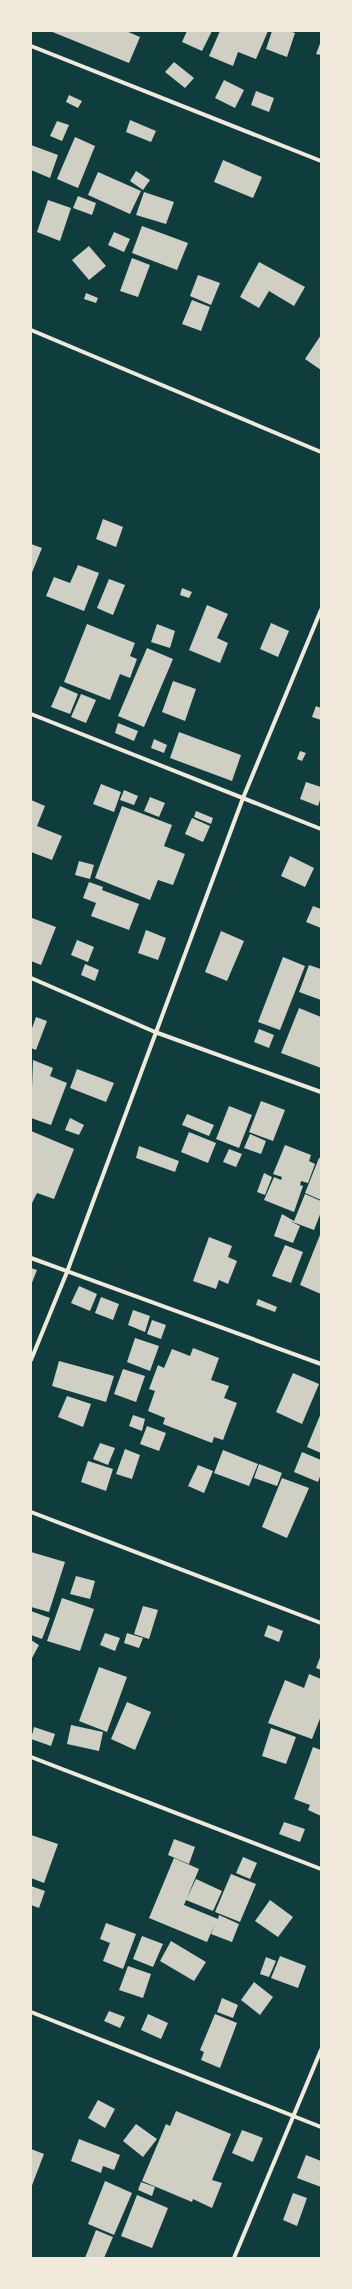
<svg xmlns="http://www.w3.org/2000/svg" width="352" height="2289" font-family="'Fira Sans Condensed',sans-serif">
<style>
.building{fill:#cfcfc3}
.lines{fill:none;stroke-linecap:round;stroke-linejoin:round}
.minor{stroke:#f1e9da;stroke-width:4}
</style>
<rect width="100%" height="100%" fill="#0f3d3e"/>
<path class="building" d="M50 31H126L140 37 129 63Z
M187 31H212L202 51 182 42Z
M220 31H268L256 59 238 52 233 66 209 56Z
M272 31H289L295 33 287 57 266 49Z
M321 41V55L316 54Z
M174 62 194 78 185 88 165 72Z
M224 80 244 90 235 108 215 98Z
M256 91 274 98 269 112 251 105Z
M69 95 82 101 78 108 66 102Z
M130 120 156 131 151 142 126 132Z
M57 121 69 125 62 141 50 136Z
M75 137 95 146 78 188 57 179Z
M31 145 58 155 50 178 31 170Z
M223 160 262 177 253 198 214 182Z
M136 171 150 180 143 190 130 181Z
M98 172 141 191 130 214 88 195Z
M144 192 174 202 166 224 136 215Z
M78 196 96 203 92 215 73 208Z
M48 200 71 208 60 241 37 232Z
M142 226 188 243 177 270 132 253Z
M114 232 130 239 124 252 108 245Z
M89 246 106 266 89 280 72 260Z
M132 258 150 265 138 297 120 291Z
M259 262 305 287 294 306 269 291 259 308 240 297Z
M198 275 220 283 211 305 190 296Z
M86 293 98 298 96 303 84 299Z
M192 300 210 307 201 331 182 324Z
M321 335V370L305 359Z
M103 519 123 527 116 547 96 539Z
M31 544 42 548 31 575Z
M78 565 99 573 84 611 46 596 54 577 70 583Z
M109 579 125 585 113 615 97 608Z
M182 588 192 592 189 598 180 595Z
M207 605 228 614 217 638 228 643 220 663 189 650Z
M271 623 289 631 278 657 260 649Z
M87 624 135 643 130 656 137 659 130 678 120 674 110 700 64 682Z
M157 624 175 631 170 648 151 642Z
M147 648 173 659 144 727 118 716Z
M173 681 196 689 185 721 162 712Z
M60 686 78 694 70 714 51 707Z
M81 694 96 700 86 723 71 717Z
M316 706 321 708V720L312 717Z
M118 723 138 731 134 741 115 733Z
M179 732 241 755 232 781 170 758Z
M154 739 167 745 164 753 151 748Z
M300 751 306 753 302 761 297 759Z
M306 782 321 787V797L318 806 300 799Z
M101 784 121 792 114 812 93 804Z
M124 790 138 796 134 805 120 800Z
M150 797 165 803 159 817 144 811Z
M31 800 45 806 37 826 62 836 52 860 31 852Z
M122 806 172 825 164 846 185 854 173 885 158 880 150 900 95 878Z
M196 811 213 818 211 824 194 817Z
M192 818 210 826 203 842 185 834Z
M290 856 314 868 305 887 281 876Z
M79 861 94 865 90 879 75 875Z
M89 882 103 887 102 890 139 904 129 930 91 916 96 903 83 898Z
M313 906 321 909V928L306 922Z
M32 918 56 927 41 965 31 961Z
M146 930 166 938 158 960 138 953Z
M221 931 244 941 227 981 205 972Z
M77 940 94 947 88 962 71 955Z
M283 957 305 966 280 1030 258 1022Z
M85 964 99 970 95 981 81 975Z
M309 965 321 969V1000L299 992Z
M299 1008 321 1017V1068L281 1053Z
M36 1017 47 1021 36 1050 31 1048V1031Z
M259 1029 274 1035 269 1048 254 1042Z
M33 1060 53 1068 50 1076 67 1083 51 1125 31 1118Z
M77 1069 114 1083 106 1102 70 1088Z
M261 1101 285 1110 273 1141 249 1132Z
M229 1106 252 1115 239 1148 216 1139Z
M187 1114 214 1125 209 1136 182 1125Z
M70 1118 84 1125 79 1135 65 1130Z
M31 1131 74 1149 54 1199 37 1193 32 1203Z
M189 1132 216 1143 208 1163 181 1152Z
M250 1134 266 1141 261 1154 244 1148Z
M285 1145 311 1155 309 1161 315 1164 308 1183 301 1181 300 1185 303 1186 294 1212 264 1200 274 1177 281 1180 282 1177 273 1174Z
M139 1146 179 1161 175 1172 136 1158Z
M229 1149 242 1154 236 1167 223 1162Z
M319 1158H321V1200L305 1193Z
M264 1173 272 1177 265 1195 257 1192Z
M305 1194 321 1201V1212L314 1230 290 1221 300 1226 293 1243 274 1236 282 1214 294 1221Z
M320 1235 321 1236V1294L300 1285Z
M209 1237 232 1246 228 1257 237 1261 228 1284 219 1280 216 1289 193 1281Z
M285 1245 303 1252 291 1283 272 1276Z
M31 1268 37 1270 31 1285Z
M79 1286 97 1294 90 1311 71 1303Z
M101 1297 119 1304 113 1320 95 1313Z
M258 1299 277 1307 275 1312 256 1305Z
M133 1310 150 1316 145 1332 128 1325Z
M152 1320 166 1325 161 1339 147 1334Z
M135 1338 159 1346 150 1371 127 1362Z
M193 1348 219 1358 211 1380 229 1386 224 1398 237 1403 223 1440 214 1437 212 1443 163 1424 165 1418 148 1411 155 1391 149 1389 158 1365 164 1368 172 1349 190 1356Z
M59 1361 114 1376 106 1402 52 1386Z
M123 1369 145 1376 136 1402 114 1394Z
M293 1373 319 1384 302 1424 276 1412Z
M67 1396 91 1404 83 1427 58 1417Z
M321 1413V1453L307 1447Z
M133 1415 145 1419 142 1431 129 1426Z
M147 1426 166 1433 159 1451 140 1444Z
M100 1443 115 1448 108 1465 93 1459Z
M125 1449 140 1455 132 1479 116 1474Z
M223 1450 258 1464 249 1486 214 1473Z
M302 1452 321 1460V1474L318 1482 294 1472Z
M88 1461 113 1469 106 1491 81 1482Z
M259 1464 282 1473 277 1486 254 1478Z
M198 1465 213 1471 204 1493 188 1486Z
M282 1478 309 1488 287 1538 262 1527Z
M31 1552 65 1562 49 1612 31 1607Z
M76 1576 95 1581 90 1599 70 1594Z
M62 1598 94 1609 80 1651 47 1641Z
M143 1606 158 1610 149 1639 134 1634Z
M31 1611 50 1618 42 1639 31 1635Z
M268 1625 283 1631 279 1642 264 1636Z
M105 1633 120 1638 115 1651 100 1645Z
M127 1633 143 1638 139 1648 124 1643Z
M31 1640 39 1645 32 1658H31Z
M321 1655V1670L316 1668Z
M99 1667 127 1677 107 1732 79 1721Z
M309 1674 321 1679V1716L312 1739 268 1723 285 1680 304 1688Z
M127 1702 151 1712 135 1750 111 1739Z
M71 1725 103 1732 99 1751 67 1744Z
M34 1727 55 1734 51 1746 31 1739Z
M271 1728 296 1737 286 1764 262 1756Z
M313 1747 321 1750V1816L308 1810 310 1805 294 1799Z
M284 1822 305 1829 300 1842 279 1834Z
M31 1835 58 1844 44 1883 31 1878Z
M174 1839 195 1847 189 1864 168 1855Z
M243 1857 257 1863 250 1879 236 1873Z
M174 1858 199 1869 184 1905 218 1919 219 1915 239 1924 232 1942 211 1934 215 1924 207 1942 149 1918Z
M231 1874 256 1884 240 1922 215 1912Z
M196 1879 222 1891 213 1911 186 1900Z
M31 1886 45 1891 39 1908 31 1905Z
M270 1900 293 1917 278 1937 255 1921Z
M106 1923 136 1934 123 1969 103 1961 110 1943 100 1939Z
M142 1936 163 1944 153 1967 133 1959Z
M171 1941 206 1962 194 1981 160 1961Z
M280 1956 306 1966 298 1988 271 1978Z
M266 1957 276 1961 269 1977 260 1974Z
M128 1966 151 1974 143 1998 119 1990Z
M254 1982 273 1997 260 2015 241 2000Z
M222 1998 238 2005 233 2018 217 2012Z
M109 2011 125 2017 120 2028 104 2021Z
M148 2014 168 2023 161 2039 141 2030Z
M215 2014 237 2023 220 2068 201 2060 204 2052 200 2050Z
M98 2100 115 2109 105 2128 88 2118Z
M176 2111 231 2134 212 2180 222 2183 212 2208 193 2199 192 2202 142 2181 166 2124 170 2126Z
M136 2124 157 2139 143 2157 123 2141Z
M242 2130 263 2138 253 2162 232 2153Z
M79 2139 120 2155 114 2170 103 2166 101 2173 71 2161Z
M31 2149 44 2154 31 2188Z
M306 2155 321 2161V2187L297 2178Z
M105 2181 132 2193 114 2235 88 2224Z
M141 2182 155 2187 152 2196 138 2190Z
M293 2193 307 2198 297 2226 283 2220Z
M137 2195 168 2208 152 2248 121 2236Z
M96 2230 113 2237 104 2258H85Z"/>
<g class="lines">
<path class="minor" d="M31 46 321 161
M31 330 321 452
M31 714 321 829
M31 978 155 1032 321 1092
M31 1258 321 1364
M31 1360 67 1272 243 798 321 610
M31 1512 321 1623
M31 1757 321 1869
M31 2012 321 2127
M234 2258 321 2050"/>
</g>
<rect width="352" height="2289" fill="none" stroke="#f1e9da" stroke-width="64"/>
</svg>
